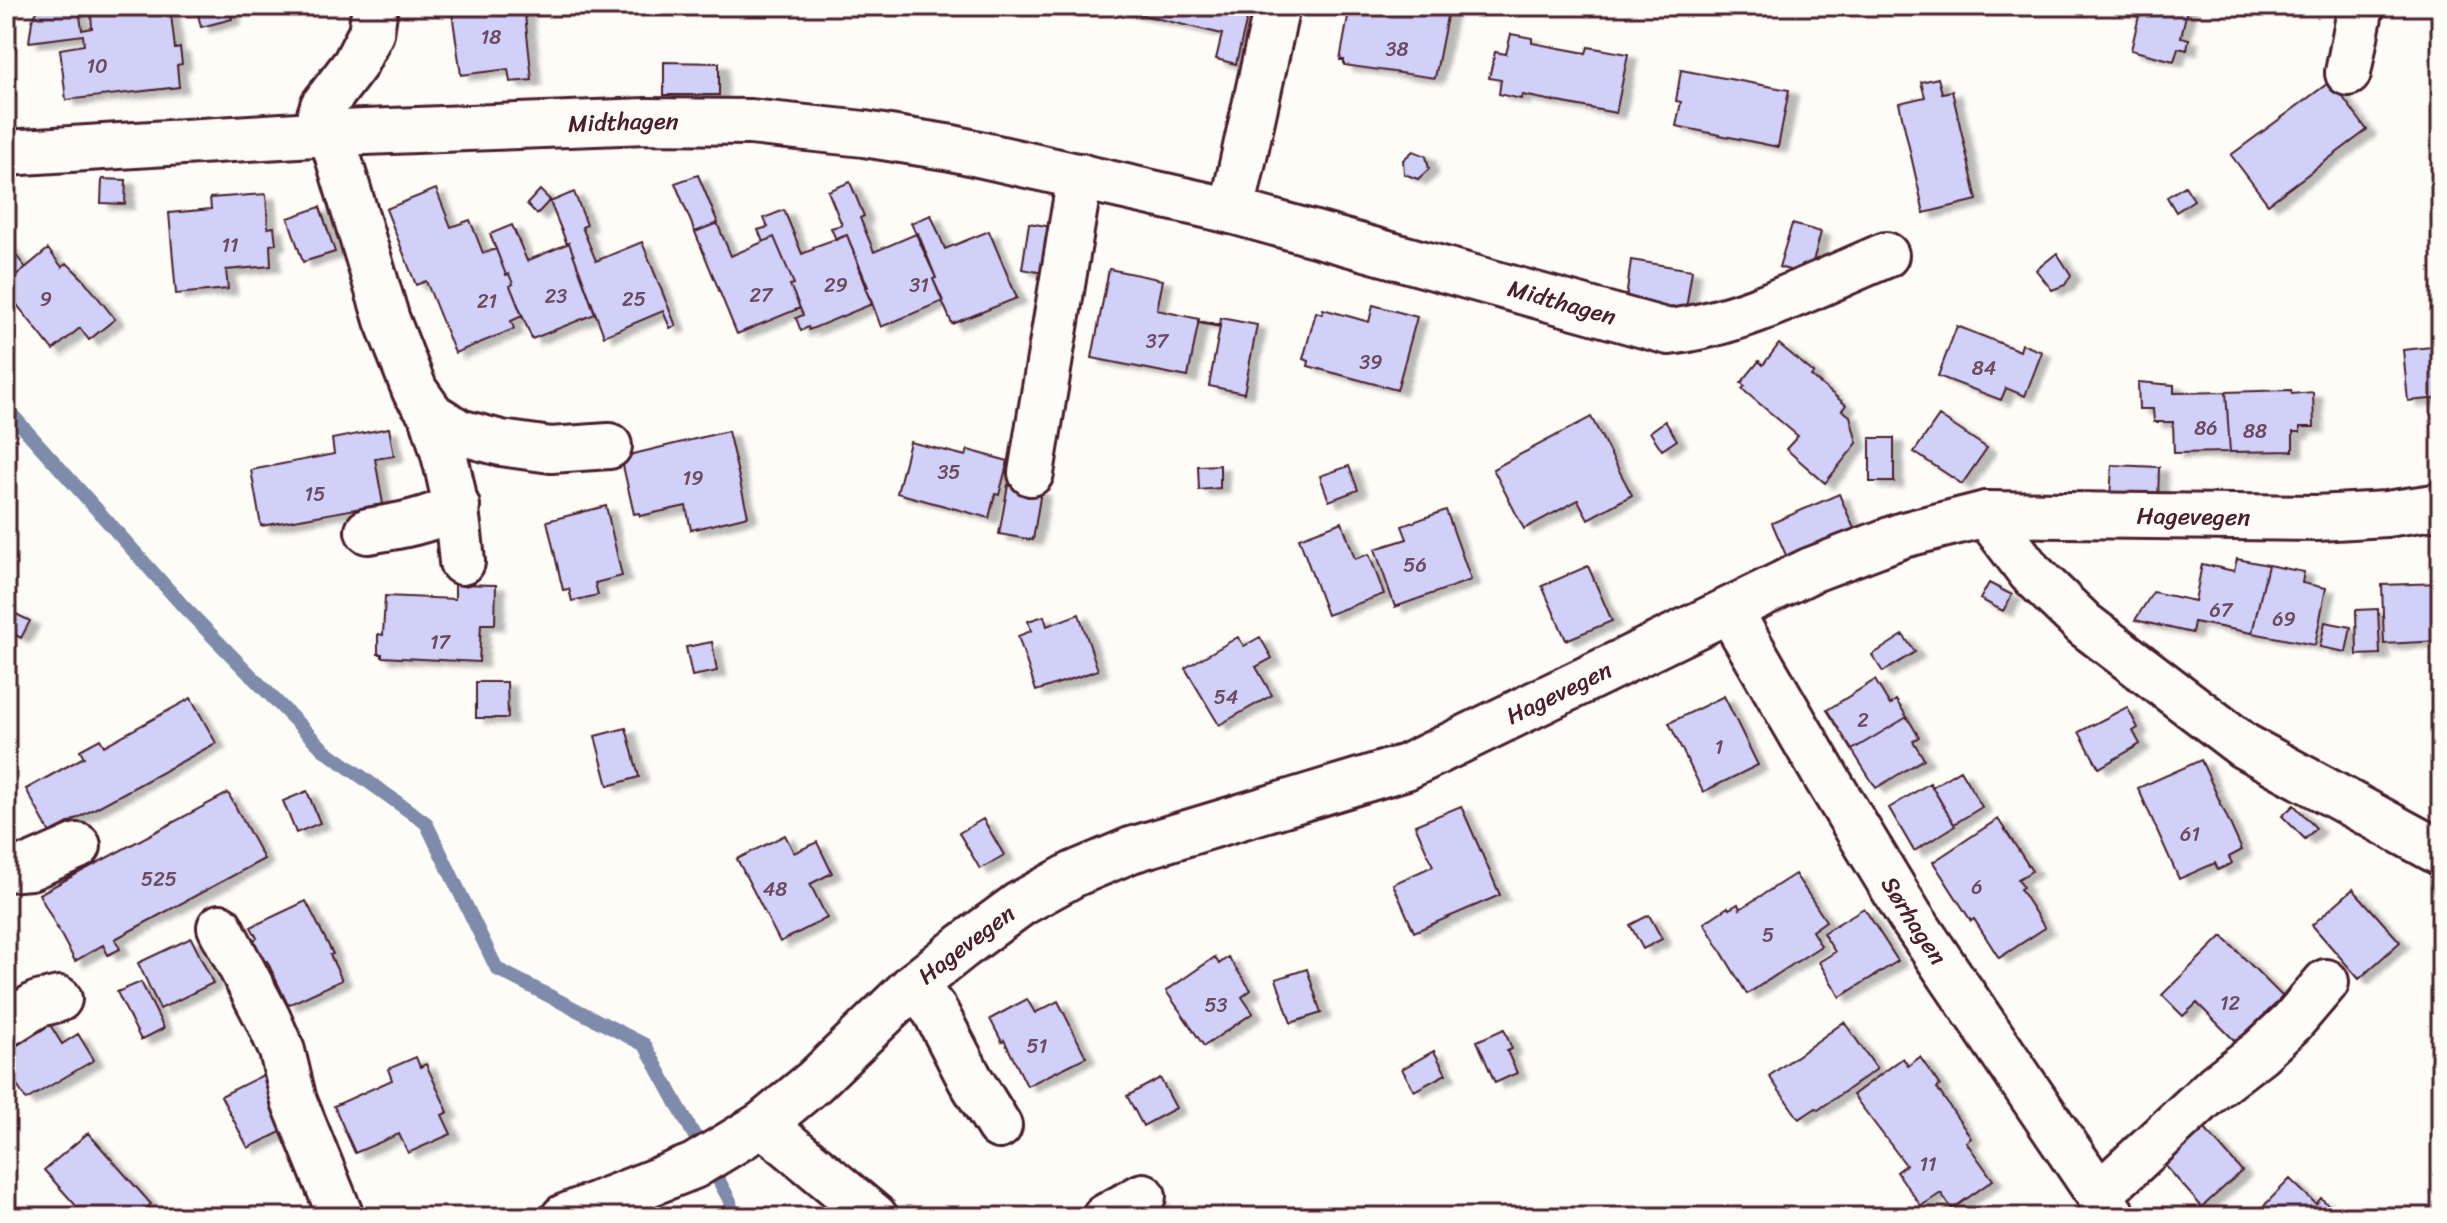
<svg xmlns="http://www.w3.org/2000/svg" width="2447" height="1223" font-family="Sriracha,sans-serif">
<style>
.lines{fill:none;stroke-linecap:round;stroke-linejoin:round}
.stream{stroke:#7e8baa;stroke-width:14}
.building{fill:#d0d0f9;stroke:#4a1f2b;stroke-width:2;filter:url(#shadow)}
.minor-casing{stroke:#4a1f2b;stroke-width:50}
.minor{stroke:#fdfcf7;stroke-width:44}
.labels{text-anchor:middle;stroke-width:7;stroke-linejoin:round;paint-order:stroke}
.number-label{font-size:20px;fill:#6c4b5e}
.street-label{font-size:24px;fill:#4a1f2b;stroke:#fdfcf7}
</style>
<defs>
<filter id="shadow"><feDropShadow dx="9" dy="5" stdDeviation="2" flood-color="#0004"/></filter>
</defs>
<rect width="100%" height="100%" fill="#fdfcf7"/>
<filter id="ink" filterUnits="userSpaceOnUse"><feTurbulence type="fractalNoise" baseFrequency=".0125" numOctaves="2"/><feDisplacementMap in="SourceGraphic" scale="16" xChannelSelector="R" yChannelSelector="G"/><feConvolveMatrix kernelMatrix="1 2 1 2 8 2 1 2 1" color-interpolation-filters="sRGB"/></filter>
<g filter="url(#ink)">
<g class="lines">
<path class="stream" d="M6 408 183 606 323 749 426 823 497 969 645 1045 730 1201 732 1217"/>
</g>
<path class="building" d="M40 6H76L79 9 82 30 92 28 91 14 170 6 175 49 180 48 182 64 177 65 179 87 66 100 60 49 84 45 83 35 29 42 32 21Z
M196 6H229L232 19 201 27Z
M451 6H524L532 80 510 82 508 69 461 75Z
M1105 6H1230L1228 14 1247 18 1236 64 1216 59 1222 34Z
M1350 6 1389 10V6H1449L1435 78 1344 65V60H1340Z
M2126 6H2188L2181 37 2189 39 2187 50 2178 48 2174 61 2131 50 2139 16 2125 12Z
M1511 34 1532 38V43L1586 53 1588 47 1628 54 1616 113 1522 95 1521 99 1499 94 1501 80 1489 78 1495 52 1506 54Z
M664 62 719 63V95H664Z
M1681 70 1789 90 1778 147 1676 126 1681 102 1676 101Z
M1938 78 1942 93 1952 91 1977 200 1924 213 1899 103 1925 97 1921 82Z
M2331 81 2367 130 2268 204 2231 155Z
M1413 151 1426 156 1429 169 1418 179 1404 174 1403 160Z
M698 175 718 223 695 232 675 183Z
M102 179 126 180 125 204 101 203Z
M850 182 864 216 860 218 874 252 918 233 936 278 933 279 943 301 881 327 847 235 836 240 831 228 842 225 828 191Z
M2185 186 2194 200 2176 212 2167 197Z
M436 189 451 227 470 220 483 253 496 249 506 275 509 274 513 284 510 286 522 316 511 321 514 329 455 353 426 281 416 285 386 209Z
M540 190 550 200 537 214 527 204Z
M574 192 587 225 582 227 596 261 642 242 676 326 670 328 663 311 604 336 569 243 567 244 550 202Z
M266 194 268 228 274 227 276 244 270 245 271 266 226 270 228 289 176 294 169 213 211 209 210 198Z
M320 207 335 252 303 262 288 218Z
M784 210 802 254 814 249 813 247 847 235 868 287 865 288 872 304 809 330 808 327 801 331 796 318 803 315 790 285 794 284 774 237 763 242 758 230 768 227 764 218Z
M931 215 945 249 989 231 1017 298 952 324 933 279 936 278 911 223Z
M717 223 731 256 774 237 794 284 790 285 800 308 737 334 695 232Z
M1029 223 1057 228 1049 274 1022 269Z
M1792 224 1821 232 1809 276 1779 267Z
M512 225 527 261 569 243 595 314 532 339 510 286 513 284 509 274 506 275 490 234Z
M6 243 26 268 6 284Z
M48 249 62 267 67 263 83 279 115 319 89 340 80 328 53 350 6 291V284Z
M2057 253 2071 275 2065 285 2052 290 2036 270Z
M1631 260 1692 270 1685 316 1625 308Z
M1109 269 1163 280 1157 310 1199 319 1188 377 1092 358Z
M1373 305 1417 317 1397 390 1308 366 1309 361 1303 359 1316 312 1322 314 1323 309 1369 322Z
M1221 318 1257 325 1244 393 1209 386 1220 327 1198 323V321L1220 325Z
M1957 326 2020 351 2022 344 2042 352 2025 396 2006 388 2001 400 1938 376Z
M1779 344 1814 373 1811 376 1846 405 1842 410 1850 416 1857 443 1825 483 1786 449 1798 436 1742 389 1745 386 1741 383 1759 361 1763 365Z
M2441 346V398L2408 401 2403 350Z
M2138 382 2174 385V393L2226 392 2230 452 2174 453 2173 422H2154L2153 409H2139Z
M2291 390 2292 394 2313 392 2314 427H2300V432H2293V451L2230 452 2226 392Z
M1939 416 1987 448 1962 484 1914 452Z
M1591 417 1632 495 1588 519 1578 500 1524 529 1493 469Z
M1665 421 1677 440 1662 450 1650 432Z
M389 428 394 456 375 459 383 504 261 526 251 470 334 454 332 439Z
M728 431 748 516 691 530 686 506 640 516 639 513 634 514 621 457Z
M1870 438H1894V482H1870Z
M910 442 966 456 968 450 1008 461 999 495 995 494 989 518 897 493Z
M1220 465V488L1199 490 1198 466Z
M2112 465 2159 467 2158 502 2110 499Z
M1349 466 1358 490 1329 501 1320 476Z
M1008 485 1041 491 1033 540 999 534Z
M1839 494 1855 531 1788 560 1772 523Z
M606 506 622 576 595 583 598 595 572 601 569 589 563 590 547 521Z
M1446 510 1471 580 1395 607 1375 549 1407 539 1402 526Z
M1342 522 1355 559 1369 554 1384 594 1327 615 1299 538Z
M2237 559 2268 565 2252 633 2194 622 2192 633 2135 620 2153 592 2195 601 2202 564 2234 571Z
M2268 565 2304 572 2302 583 2326 588 2315 645 2252 633Z
M1588 566 1612 621 1566 640 1542 586Z
M1989 583 2012 595 2003 611 1980 599Z
M2441 583V641L2384 644 2382 585Z
M455 584 496 585 495 624H481L479 662 382 657V654H378V634L383 635 385 596 455 599Z
M2378 609 2380 654 2357 655 2356 610Z
M14 613 30 621 21 638 6 630Z
M1079 614 1098 670 1036 691 1018 636 1031 631 1028 621 1044 616 1047 626Z
M2325 622 2351 627 2346 652 2320 647Z
M1903 635 1915 652 1883 672 1872 655Z
M1238 637 1244 646 1260 637 1272 658 1256 667 1272 695 1219 725 1185 668Z
M712 642 717 671 692 676 686 647Z
M1875 680 1890 705 1896 700 1907 717 1852 750 1827 710Z
M476 682H507L508 718H476Z
M1724 696 1758 765 1703 792 1669 723Z
M191 698 216 743 50 833 26 789 84 757 80 750 100 739 104 746Z
M2127 707 2138 728 2133 731 2140 744 2099 768 2079 732Z
M1907 717 1919 737 1913 741 1924 759 1876 788 1852 750Z
M626 728 639 777 608 786 595 736Z
M2201 760 2242 850 2229 857 2232 863 2218 870 2215 863 2179 879 2138 788Z
M1960 770 1982 807 1954 824 1932 787Z
M1930 783 1955 826 1914 851 1889 808Z
M307 791 320 823 296 833 283 801Z
M228 793 264 859 115 939 120 949 108 955 103 945 75 961 39 894Z
M2294 805 2316 828 2305 839 2282 816Z
M1461 806 1500 895 1414 932 1393 884 1433 866 1415 825Z
M983 819 1004 855 980 869 959 833Z
M1998 819 2032 871 2018 879 2023 887 2020 889 2045 928 1999 958 1974 919 1971 921 1933 862Z
M785 835 794 853 817 842 832 873 810 884 827 918 780 942 737 859Z
M1795 874 1826 921 1812 931 1821 946 1747 994 1704 923 1728 907 1729 909 1738 904 1740 909Z
M2353 889 2400 942 2359 979 2312 925Z
M306 901 333 954 330 955 342 980 288 1005 267 961 263 962 253 941 257 938 251 927Z
M1864 908 1898 961 1840 997 1819 962 1835 952 1823 933Z
M1649 915 1662 939 1643 949 1630 925Z
M2222 936 2283 997 2236 1042 2197 1003 2183 1016 2162 995Z
M191 938 213 983 160 1009 138 963Z
M1215 957 1219 964 1228 957 1251 990 1242 997 1253 1013 1204 1046 1166 991Z
M1307 969 1321 1013 1291 1023 1276 979Z
M141 982 164 1028 141 1040 117 992Z
M1027 999 1035 1013 1058 1001 1086 1057 1027 1086 1004 1040 1002 1042 990 1019Z
M39 1007 62 1044 78 1034 94 1060 26 1100 6 1067V1028Z
M1844 1022 1877 1069 1818 1110 1816 1108 1799 1119 1769 1076Z
M1504 1029 1512 1049 1507 1051 1517 1073 1495 1083 1477 1041Z
M1434 1051 1446 1074 1414 1091 1402 1069Z
M416 1057 420 1067 426 1064 448 1112 442 1115 451 1134 408 1153 399 1134 355 1153 334 1106 392 1080 388 1069Z
M1920 1057 1940 1086 1937 1088 1971 1138 1966 1142 1993 1180 1952 1209 1941 1193 1921 1206 1897 1172 1906 1165 1853 1095 1903 1058 1908 1066Z
M265 1074 291 1127 248 1148 221 1096Z
M1160 1078 1176 1108 1143 1126 1127 1096Z
M2205 1129 2242 1171 2202 1207 2164 1164Z
M88 1133 151 1204 137 1217H86L44 1170Z
M2290 1179 2316 1204 2321 1198 2341 1217H2253Z
M1158 1198 1171 1217H1129Z"/>
<g class="lines">
<defs>
<g id="minor">
<path d="M2348 73 2361 6"/>
<path d="M331 133 387 320 415 391 432 415 459 432 501 443 551 450 609 446"/>
<path d="M314 134 323 106 355 64 371 33 375 6"/>
<path id="s1" d="M6 153 314 134 646 121 750 122 864 134 952 148 1232 211 1669 332C1744 323 1816 284 1886 255"/>
<path d="M1232 211 1277 6"/>
<path d="M432 415C450 469 457 506 462 562"/>
<path d="M1031 473 1080 176"/>
<path d="M1986 514 2030 572 2085 625 2244 746 2441 853"/>
<path d="M368 531C400 526 428 521 457 506"/>
<path id="s2" d="M1730 611 1826 777 1910 916 2114 1217"/>
<path d="M6 869 30 867 78 846"/>
<path d="M220 927 268 1019 282 1051 294 1101 341 1217"/>
<path d="M914 985 935 1011 970 1079 999 1126"/>
<path d="M6 1024 38 1004 59 999"/>
<path d="M763 1124 875 1217"/>
<path d="M2099 1195 2216 1086 2260 1052 2292 1022 2326 982"/>
<path id="s3" d="M564 1217 694 1166 763 1124 815 1081 914 985 963 946 1020 904 1074 874 1131 850 1406 767 1811 570 1903 535 1986 514 2317 518 2386 514 2441 506"/>
<path d="M1105 1217 1143 1196"/>
</g>
</defs>
<use href="#minor" class="minor-casing"/>
<use href="#minor" class="minor"/>
</g>
</g>
<g class="labels">
<g class="number-label">
<text x="491" y="44">18</text>
<text x="1397" y="56">38</text>
<text x="97" y="73">10</text>
<text x="230" y="252">11</text>
<text x="836" y="292">29</text>
<text x="919" y="292">31</text>
<text x="761" y="302">27</text>
<text x="556" y="303">23</text>
<text x="46" y="306">9</text>
<text x="634" y="306">25</text>
<text x="487" y="308">21</text>
<text x="1157" y="348">37</text>
<text x="1371" y="369">39</text>
<text x="1984" y="375">84</text>
<text x="2206" y="435">86</text>
<text x="2255" y="438">88</text>
<text x="949" y="479">35</text>
<text x="693" y="485">19</text>
<text x="315" y="501">15</text>
<text x="1415" y="572">56</text>
<text x="2221" y="617">67</text>
<text x="2284" y="626">69</text>
<text x="440" y="649">17</text>
<text x="1226" y="704">54</text>
<text x="1863" y="727">2</text>
<text x="1719" y="754">1</text>
<text x="2190" y="841">61</text>
<text x="159" y="886">525</text>
<text x="1977" y="894">6</text>
<text x="775" y="896">48</text>
<text x="1768" y="942">5</text>
<text x="2230" y="1010">12</text>
<text x="1216" y="1012">53</text>
<text x="1037" y="1053">51</text>
<text x="1928" y="1171">11</text>
</g>
<g class="street-label">
<text dy="8" stroke="none"><textPath href="#s1" startOffset="618">Midthagen</textPath></text>
<text dy="8" stroke="none"><textPath href="#s1" startOffset="1578">Midthagen</textPath></text>
<text dy="8" stroke="none"><textPath href="#s3" startOffset="1812">Hagevegen</textPath></text>
<text dy="8" stroke="none"><textPath href="#s3" startOffset="1140">Hagevegen</textPath></text>
<text dy="8" stroke="none"><textPath href="#s2" startOffset="360">Sørhagen</textPath></text>
<text dy="8" stroke="none"><textPath href="#s3" startOffset="492">Hagevegen</textPath></text>
</g>
</g>
<rect width="2447" height="1223" fill="none" stroke="#fdfcf7" stroke-width="32"/>
<rect x="16" y="16" width="2415" height="1191" fill="none" stroke="#4a1f2b" stroke-width="3" filter="url(#ink)"/>
</svg>
